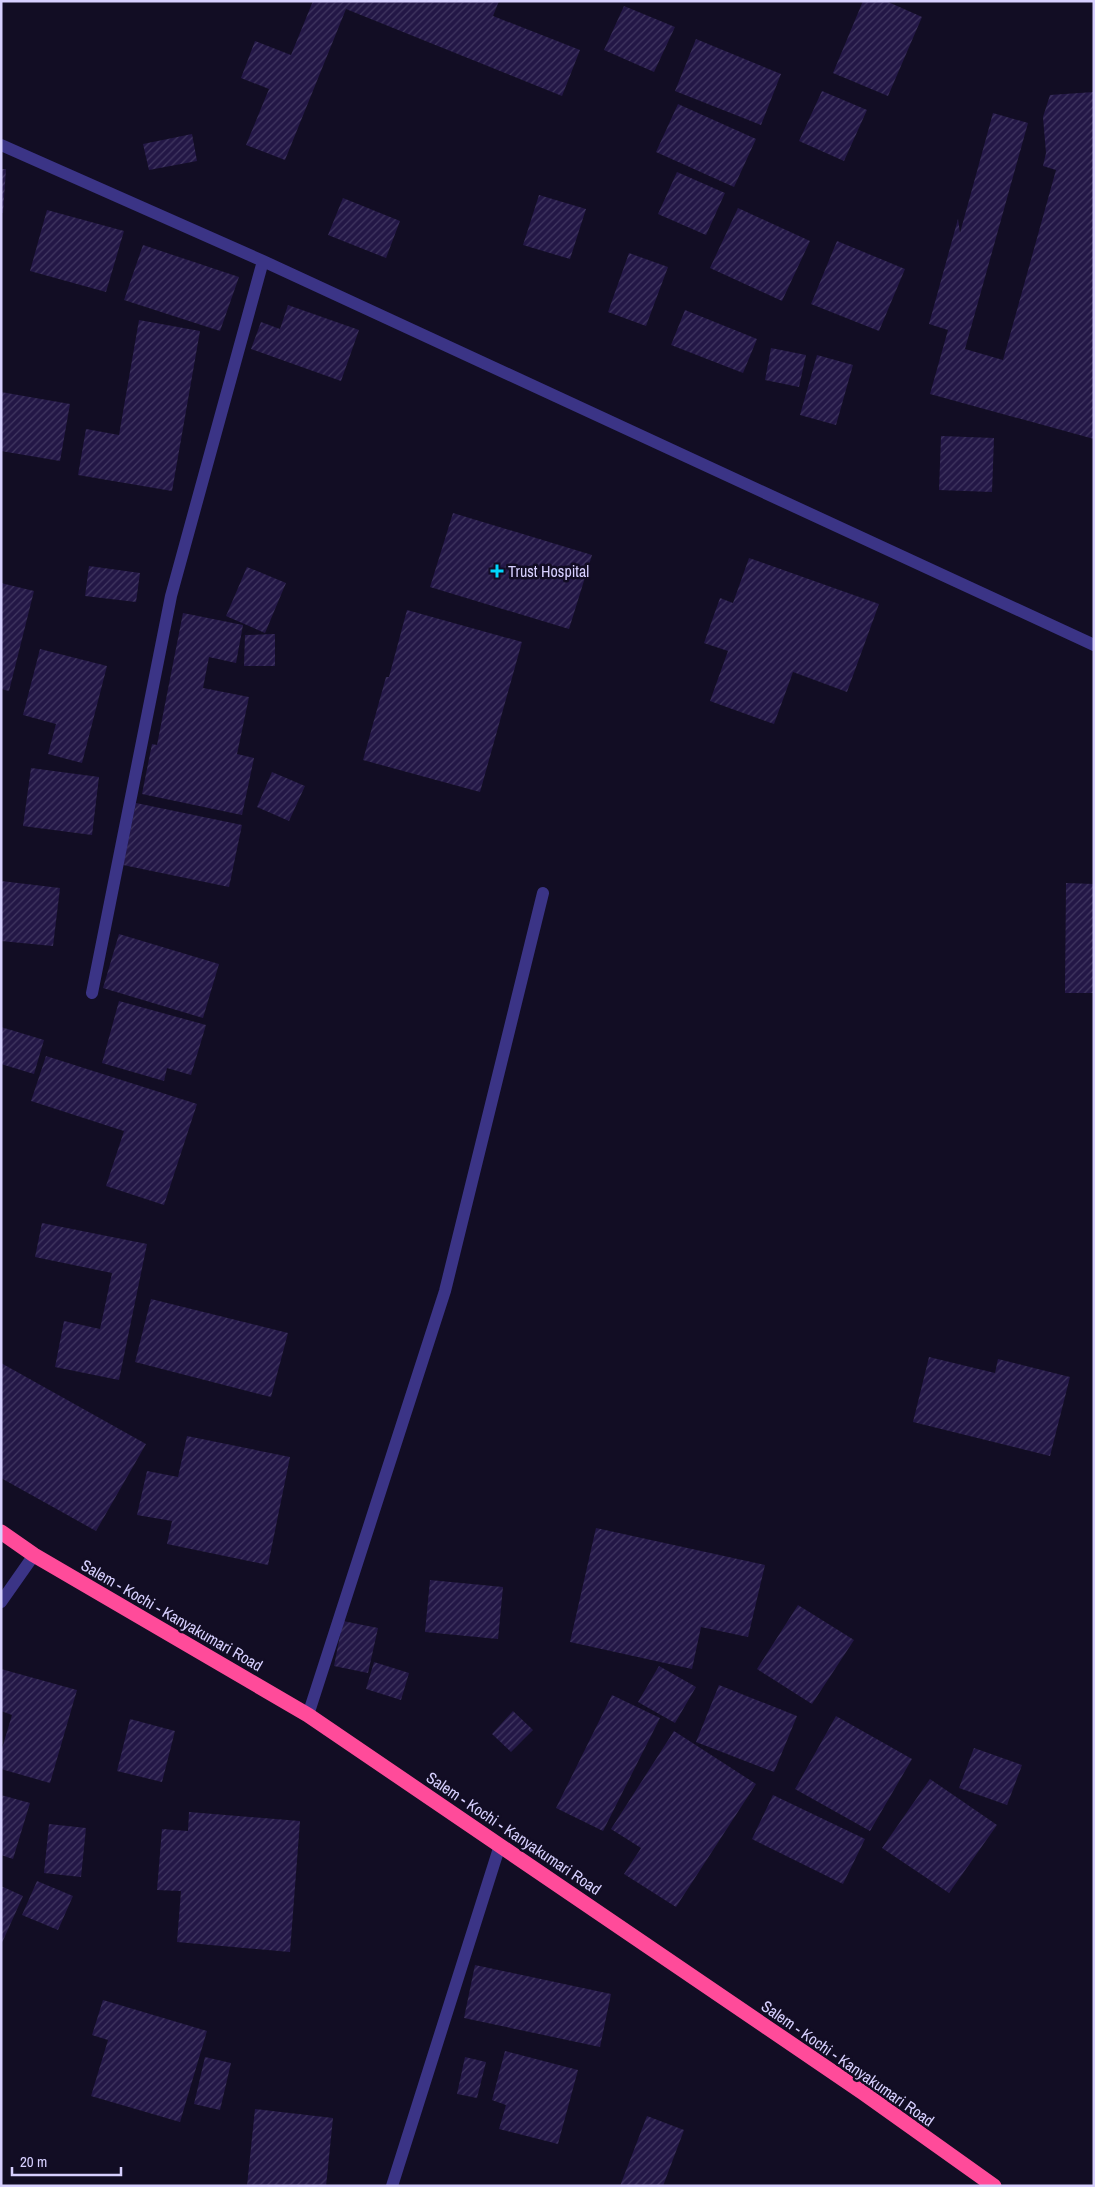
<svg xmlns="http://www.w3.org/2000/svg" width="1095" height="2187" font-family="'Archivo Narrow',sans-serif">
<style>
.building{fill:url(#building-hatch)}
.lines{fill:none;stroke-linecap:round;stroke-linejoin:round}
.minor{stroke:#3b3486;stroke-width:12}
.highway{stroke:#ff4b9a;stroke-width:15}
.poi-dot{fill:#00d7fb;stroke:#120d24;stroke-width:2}
.labels{text-anchor:middle;stroke-width:5;stroke-linejoin:round;paint-order:stroke}
.poi-label{font-size:16px;fill:#d7d0ff;stroke:#120d24;text-anchor:start}
.street-label{font-size:16px;fill:#d7d0ff;stroke:#120d24}
</style>
<defs>
<pattern id="building-hatch" width="6" height="6" patternUnits="userSpaceOnUse" patternTransform="scale(1.25)"><rect width="6" height="6" fill="#231746"/><path d="M-1 1l2-2M0 6l6-6M5 7l2-2" fill="none" stroke="#423862"/></pattern>
</defs>
<rect width="100%" height="100%" fill="#120d24"/>
<path class="building" d="M313 1H499L493 16 580 50 562 96 346 9 285 160 246 145 269 89 241 78 255 41 291 55Z
M863 1H886L922 17 888 96 833 73Z
M624 6 675 27 654 72 604 50Z
M696 39 781 74 761 125 675 91Z
M822 91 867 110 844 161 799 141Z
M1094 92V439L930 394 948 330 929 324 958 219 960 233 993 113 1028 123 965 349 1003 360 1056 170 1043 166 1046 153 1043 117 1050 95Z
M678 104 756 139 734 187 656 152Z
M192 134 197 161 149 170 143 144Z
M1 169H6L3 213H1Z
M677 172 725 193 706 235 658 214Z
M539 195 586 209 570 259 523 245Z
M343 198 400 221 386 258 328 235Z
M738 208 810 241 782 301 710 268Z
M47 210 124 231 106 292 30 271Z
M837 241 905 269 879 331 811 304Z
M143 245 239 277 220 331 124 300Z
M629 253 668 267 646 326 608 312Z
M288 305 359 330 341 381 251 349 261 322 280 329Z
M685 310 757 339 743 373 671 345Z
M139 320 200 331 172 491 78 475 86 429 119 435Z
M771 348 806 355 799 387 765 380Z
M817 355 853 365 836 425 800 415Z
M1 392 70 404 60 461 1 451Z
M941 436 994 438 992 492 939 490Z
M453 513 592 555 569 629 430 587Z
M749 558 879 604 847 692 793 672 774 724 710 701 728 651 704 643 720 598 733 603Z
M89 566 140 573 136 602 85 596Z
M247 567 286 583 265 633 226 616Z
M1 583 34 591 9 691 1 689Z
M407 610 522 642 480 792 363 760 386 677H389Z
M183 613 243 625 236 663 209 657 203 688 249 697 237 754 254 758 242 815 142 794 152 744 157 745Z
M275 634V666H244L245 635Z
M40 649 107 666 82 763 48 754 56 724 23 715Z
M31 768 99 777 92 835 23 826Z
M272 772 305 786 289 821 257 807Z
M136 803 242 825 229 887 123 865Z
M1 881 60 888 53 946 1 941Z
M1066 883 1094 884V993H1065Z
M119 934 219 964 203 1018 103 988Z
M119 1001 206 1025 191 1075 167 1068 164 1081 102 1063Z
M1 1027 44 1040 34 1074 1 1064Z
M46 1056 197 1104 164 1205 106 1186 124 1131 31 1101Z
M42 1223 147 1244 119 1380 55 1367 64 1321 100 1329 112 1273 35 1257Z
M151 1299 288 1333 271 1397 135 1362Z
M929 1357 995 1373 998 1359 1070 1377 1050 1456 913 1422Z
M1 1363 146 1444 96 1531 1 1478Z
M187 1436 290 1457 268 1565 167 1544 172 1521 137 1515 147 1471 178 1477Z
M596 1528 765 1565 748 1637 701 1627 692 1669 570 1642Z
M430 1580 503 1587 498 1639 425 1632Z
M798 1605 854 1640 812 1704 757 1669Z
M343 1621 378 1628 368 1673 334 1666Z
M374 1662 409 1673 401 1700 366 1689Z
M659 1666 696 1687 675 1723 638 1702Z
M1 1669 77 1690 50 1783 1 1769V1752L12 1715 1 1711Z
M719 1685 797 1716 774 1772 696 1742Z
M612 1695 660 1718 603 1831 556 1808Z
M513 1711 533 1730 511 1752 492 1734Z
M836 1716 912 1759 870 1831 795 1789Z
M130 1719 175 1731 162 1782 117 1771Z
M674 1731 756 1784 676 1907 624 1874 641 1848 611 1829Z
M974 1748 1022 1765 1007 1805 959 1788Z
M930 1779 997 1825 949 1893 882 1848Z
M1 1795 30 1803 13 1859 1 1855Z
M773 1795 865 1839 843 1884 752 1839Z
M189 1812 300 1821 290 1952 177 1942 181 1891 157 1890 162 1829 188 1831Z
M49 1824 86 1828 81 1877 44 1873Z
M37 1881 73 1896 58 1930 22 1915Z
M1 1886 23 1896 1 1945Z
M475 1965 611 1994 600 2047 464 2018Z
M103 2000 207 2031 180 2122 91 2096 108 2040 92 2035Z
M505 2051 578 2070 558 2144 499 2129 506 2105 492 2100Z
M205 2057 231 2063 220 2110 194 2104Z
M465 2057 486 2062 477 2098 457 2094Z
M255 2109 333 2118 326 2186H247Z
M647 2116 684 2130 663 2186H620Z"/>
<g class="lines">
<path class="minor" d="M1 145 263 261 1094 645
M92 993 171 596 263 261
M1 1602 34 1555
M308 1715 445 1291 543 893
M392 2186 500 1845"/>
<path class="highway" d="M1 1532 34 1555 308 1715 862 2092 994 2186"/>
</g>
<path class="poi-dot" d="M494.5 563.5h5v5h5v5h-5v5h-5v-5h-5v-5h5z"/>
<g class="labels">
<g class="poi-label">
<text x="508" y="577">Trust Hospital</text>
</g>
<g class="street-label">
<text transform="translate(172 1615) rotate(30)" y="6">Salem - Kochi - Kanyakumari Road</text>
<text transform="translate(514 1833) rotate(34)" y="6">Salem - Kochi - Kanyakumari Road</text>
<text transform="translate(848 2063) rotate(35)" y="6">Salem - Kochi - Kanyakumari Road</text>
</g>
</g>
<rect width="1095" height="2187" fill="none" stroke="#d7d0ff" stroke-width="5"/>
<path d="M12 2167v8h109v-8" fill="none" stroke="#d7d0ff" stroke-width="2.5"/>
<text x="20" y="2167" font-size="15" fill="#d7d0ff" stroke="#120d24" stroke-width="4" paint-order="stroke">20 m</text>
</svg>
